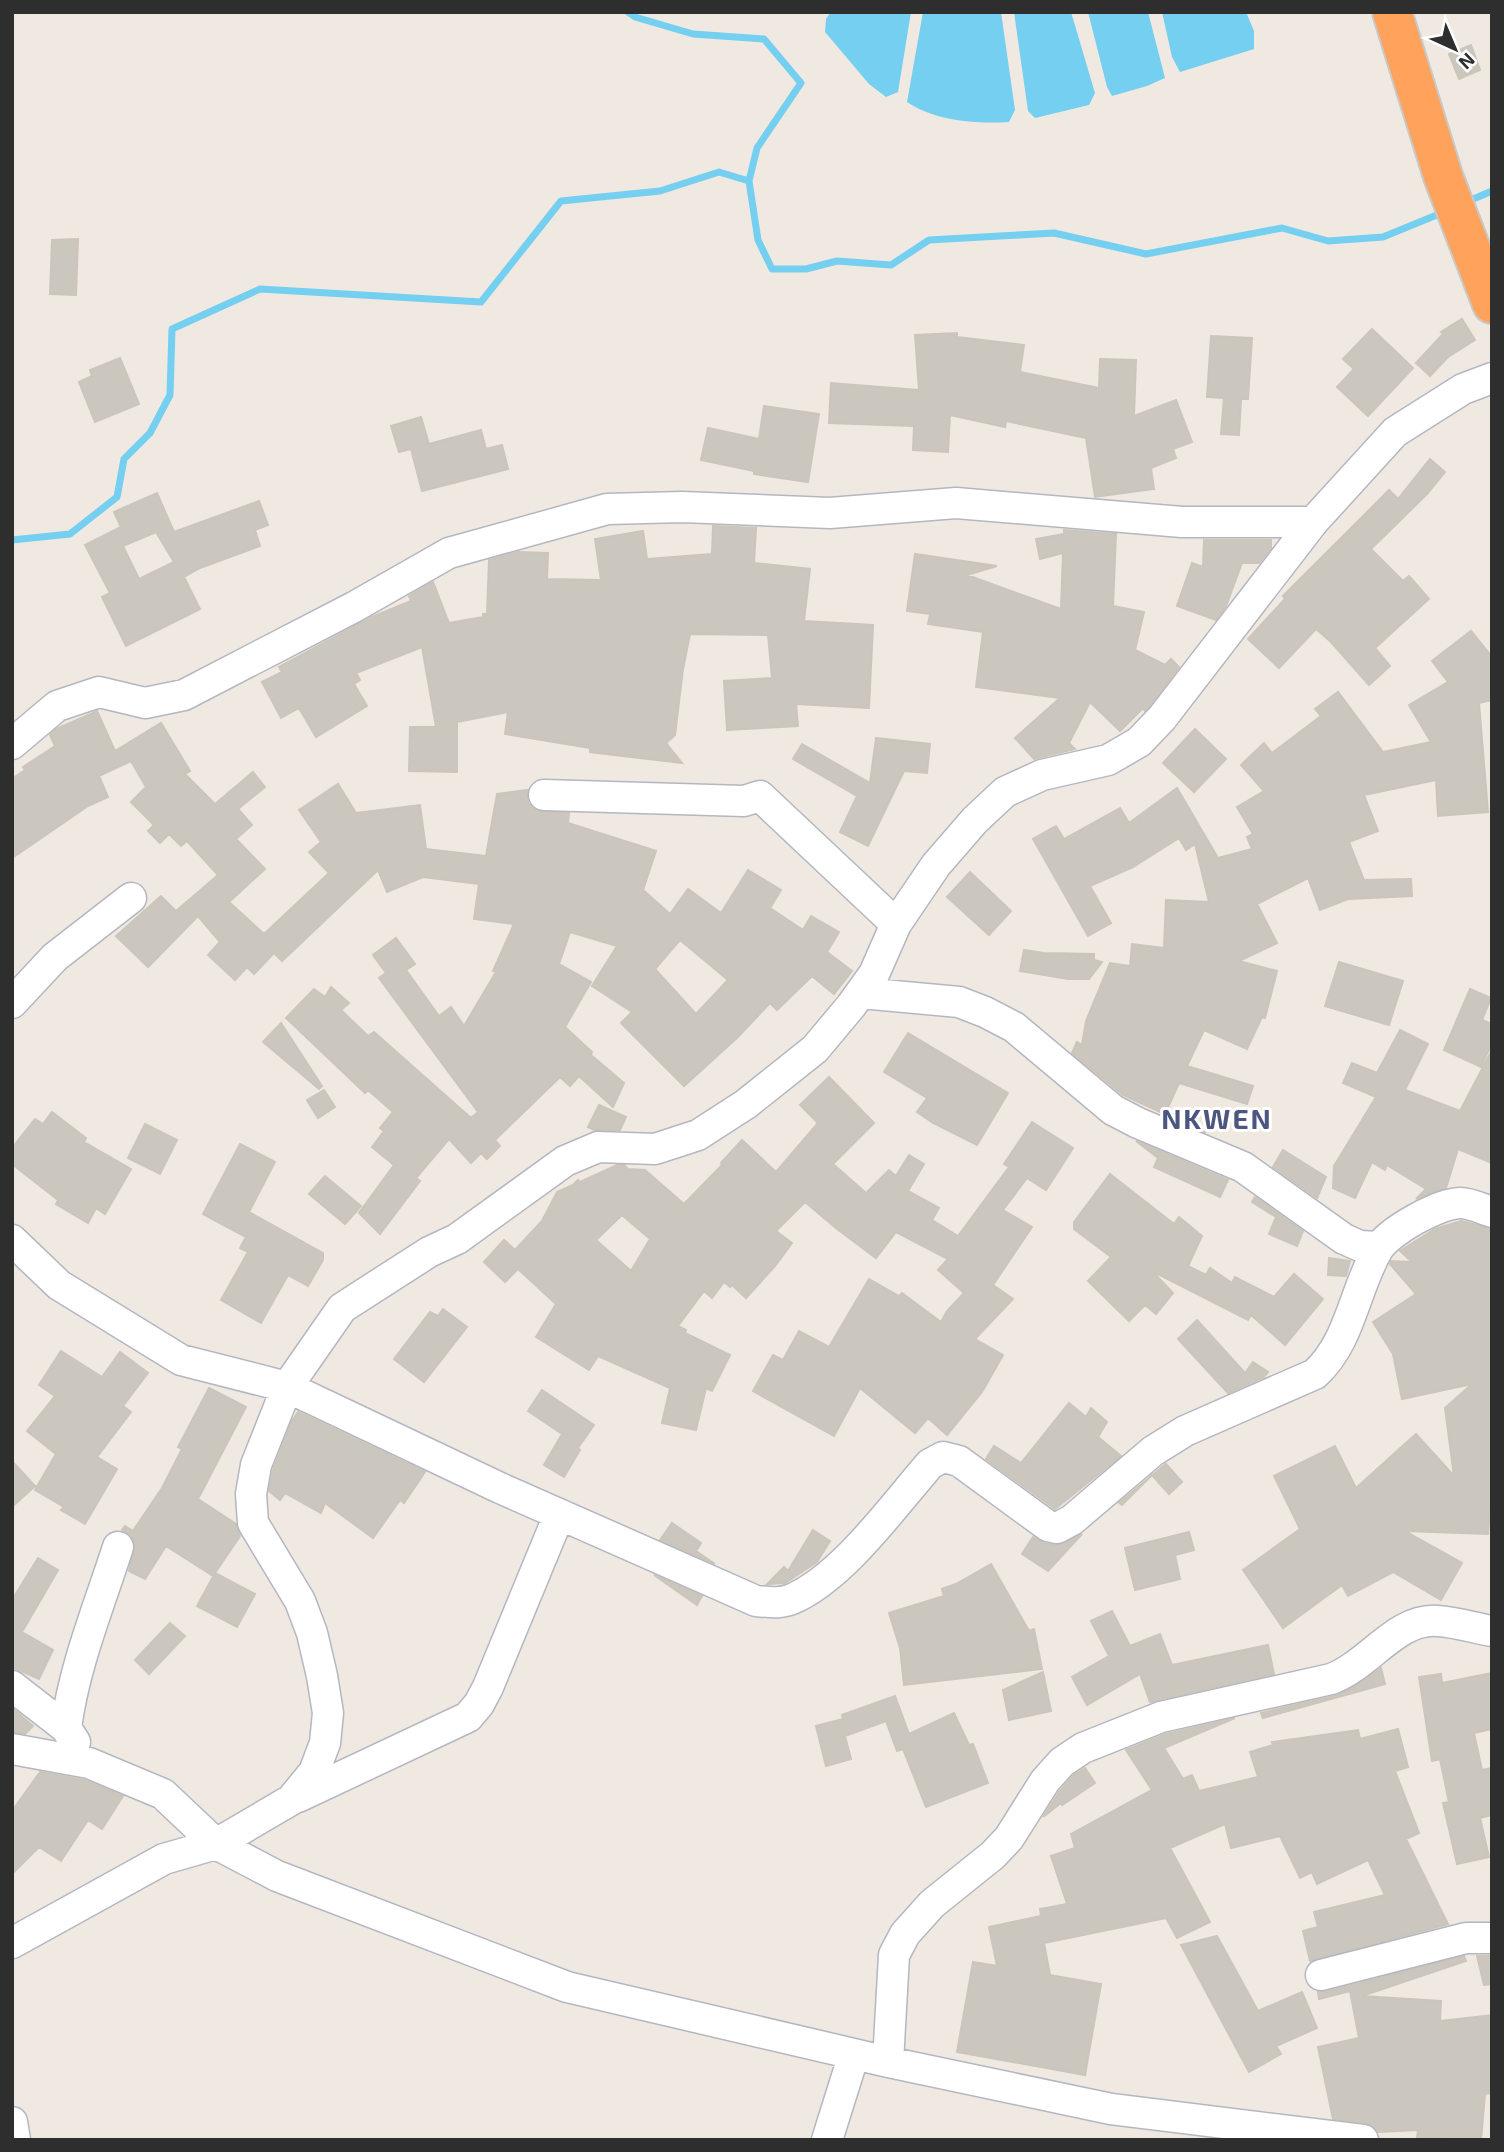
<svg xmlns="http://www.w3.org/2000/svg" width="1504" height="2152" font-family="'Exo 2',sans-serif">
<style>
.water{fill:#75cff0}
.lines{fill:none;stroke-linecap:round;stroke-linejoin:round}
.stream{stroke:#75cff0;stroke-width:7}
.building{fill:#cbc7bf;stroke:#cbc5ba;stroke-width:2;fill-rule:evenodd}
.minor-casing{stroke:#b4b7c1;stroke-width:33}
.highway-casing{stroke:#c9c9c9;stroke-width:42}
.minor{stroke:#fff;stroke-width:30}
.highway{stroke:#ffa35c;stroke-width:38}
.labels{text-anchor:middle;stroke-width:6;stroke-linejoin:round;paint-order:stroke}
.district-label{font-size:28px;font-weight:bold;letter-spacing:2px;fill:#4d5680;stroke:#fff}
</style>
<rect width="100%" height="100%" fill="#efe9e1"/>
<path class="water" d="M831 12H911L898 92 886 97 869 84 825 32 826 19Z
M923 12H1001L1015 110 1009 122C976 124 935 121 907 102Z
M1014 12H1071L1095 93 1089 105 1035 118 1028 111Z
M1088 12H1148L1165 78 1147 86 1112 96 1107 87Z
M1162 12H1246L1254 31V49L1180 72 1172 57Z"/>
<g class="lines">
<path class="stream" d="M628 12 635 17 693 34 764 39 801 83 757 148 749 181
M1464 203 1492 191
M12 540 70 534 117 497 124 459 150 433 170 395 172 329 260 289 481 302 561 201 660 191 719 172 749 181 758 240 772 269H806L837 261 891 265 929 240 1054 233 1146 254 1282 228 1328 241 1383 237 1444 212"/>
</g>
<path class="building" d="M1471 45 1480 70 1459 79 1449 54Z
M78 239 76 295 50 294 52 240Z
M1462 319 1475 340 1448 357 1430 376 1416 363 1443 334 1441 332Z
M1372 329 1413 368 1368 416 1337 387 1354 369 1343 359Z
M957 333V337L1024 345 1020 372 1099 388 1100 359 1136 360 1134 416 1176 400 1192 442 1173 449 1176 458 1151 468 1154 489 1095 497 1086 438 1006 421 1005 427 950 415 948 452 913 450 914 426 829 423 831 383 919 390 915 335Z
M1211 336 1252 338 1248 399H1241L1239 435 1221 434 1224 398 1207 397Z
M120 358 139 404 95 422 79 382 92 376 90 370Z
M764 406 819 414 808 482 754 474V471L701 460 708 428 759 439Z
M421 417 429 444 481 430 486 449 502 445 508 469 422 491 411 449 399 452 391 426Z
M1430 459 1445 472 1427 494 1371 549 1403 581 1409 576 1429 599 1375 648 1390 666 1369 685 1331 642 1316 629 1279 668 1248 639 1285 599 1283 596 1389 490 1398 499Z
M157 493 174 532 259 501 268 525 255 530 260 546 200 568 184 577 200 609 126 646 102 597 110 593 85 545 121 527 114 512ZM156 532 174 562 139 579 123 546Z
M713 526 756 528 754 563 810 569 804 621 873 625 869 708 796 704 798 726 727 730 724 681 772 678 768 635 690 634 683 669 675 735 666 743 682 763 590 752V748L505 734 508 712 457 722V772L409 771 410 727H436L422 647 356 673 360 680 354 684 367 706 316 737 299 708 281 718 262 682 282 672 279 667 372 617 411 601 409 596 433 582 449 623 483 617V614H487L489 560 518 552 548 553 547 579 601 580 595 539 643 531 647 559 712 554Z
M1064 530 1116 534 1113 606 1144 612 1135 650 1165 665 1171 659 1179 667 1149 707 1145 711 1143 708 1120 731 1090 702 1069 743 1075 749 1034 759 1015 738 1060 698 976 687 983 632 928 624 930 614 907 611 915 554 997 566 967 575 1061 609 1063 553 1040 559 1036 539 1064 534Z
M1204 540H1271V548L1259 563H1242L1226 606 1216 620 1177 606 1192 563 1203 567Z
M1471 631 1492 657V700L1479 703 1488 812 1438 816 1436 780 1364 795 1378 831 1349 842 1364 880 1411 879 1412 896 1348 899 1320 910 1308 878 1257 904 1277 943 1239 961 1277 971 1265 1018 1262 1017 1247 1049 1204 1030 1187 1066 1253 1086 1247 1104 1179 1083 1165 1114 1206 1133 1123 1095 1072 1053 1077 1042 1082 1045 1086 1021 1110 963 1130 966 1132 944 1164 948 1166 900 1209 902 1195 844 1186 850 1179 838 1133 867 1090 886 1111 923 1088 936 1033 839 1056 826 1064 839 1120 808 1129 823 1177 788 1218 858 1252 849 1247 837 1253 834 1237 807 1264 791 1241 765 1264 743 1272 753 1321 716 1315 709 1338 692 1383 752 1431 742 1409 705 1448 682 1432 661Z
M97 711 115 751 161 723 190 771 185 774 215 804 253 772 265 787 238 809 252 825 236 839 265 869 229 902 264 934 329 873 309 852 321 842 299 810 338 784 356 813 420 805 426 849 486 856 497 794 528 790V803L535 810 569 813 568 823 656 851 643 890 670 914 688 889 721 913 748 870 781 890 770 908 803 930 811 916 839 932 827 952 852 971 834 994 812 976 777 1010 770 1003 738 1037 684 1086 621 1023 632 1012 592 986 617 946 570 932 559 964 591 982 565 1027 592 1052 591 1055 624 1083 613 1107 579 1076 570 1086 560 1077 495 1140 500 1146 487 1159 481 1153 471 1163 449 1139 416 1178 420 1181 380 1234 359 1213 394 1165 372 1147 384 1131 380 1128 393 1112 368 1090 365 1093 286 1018 314 989 325 997 331 987 349 1003 341 1010 368 1036 374 1032 471 1118 478 1112 379 978 386 973 373 955 396 938 415 964 406 970 439 1016 451 1007 464 1026 496 972 493 971 514 924 474 919 479 884 423 877 387 892 378 870 282 961 274 953 254 974 247 967 235 980 208 955 220 942 198 916 148 967 116 936 161 896 176 911 218 875 187 841 181 846 169 834 160 843 148 831 154 825 131 802 146 787 131 761 99 776 108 797 88 806 12 858V779L25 770 23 767 55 746 50 735 56 729ZM680 940 728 980 696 1014 655 969Z
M1195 729 1226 759 1194 792 1163 763Z
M876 738 930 744 927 773 904 771 868 846 840 832 857 796 793 759 802 744 870 783Z
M970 872 1011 911 989 935 947 897Z
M1024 950 1044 953 1094 954V960L1102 962 1089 979H1068L1020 971Z
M1339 962 1403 981 1389 1025 1325 1006Z
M1470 989 1491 998 1482 1020 1492 1024V1043L1481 1067 1444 1050Z
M281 1023 322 1086 319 1089 263 1042Z
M1400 1030 1428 1044 1405 1090 1460 1111 1492 1050V1163L1458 1149 1446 1188 1416 1199 1426 1189 1387 1165 1385 1170 1372 1162 1355 1198 1333 1188 1334 1166 1376 1097 1343 1083 1352 1063 1377 1073Z
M908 1033 1008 1093 977 1145 933 1123 917 1112 927 1098 884 1072Z
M829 1077 874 1123 833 1164 866 1193 889 1170 896 1176 909 1155 924 1164 908 1191 939 1208 932 1220 958 1236 1009 1167 1004 1164 1032 1122 1073 1148 1046 1190 1027 1178 1003 1210 1032 1227 993 1285 1013 1299 975 1339 1003 1355 982 1392 947 1435 928 1418 915 1433 860 1388 834 1436 753 1391 773 1355 783 1360 799 1331 829 1347 869 1279 899 1296 902 1293 941 1322 947 1311 964 1293 938 1270 948 1259 896 1232 876 1258 837 1229 805 1202 776 1231 792 1243 775 1266 746 1298 732 1285 730 1287 724 1282 712 1298 704 1291 678 1326 686 1330 685 1333 730 1355 712 1391 706 1388 696 1430 662 1423 670 1388 598 1356 589 1370 536 1337 556 1304 518 1269 505 1282 484 1262 504 1240 515 1250 542 1221 557 1192 573 1185 578 1180 580 1182 617 1165H624L628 1169 645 1170 684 1204 722 1165 721 1163 742 1140 776 1172 818 1123 800 1105ZM622 1215 650 1239 631 1271 596 1240Z
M324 1090 335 1107 318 1118 307 1100Z
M599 1105 626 1117 620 1130H594L588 1127Z
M52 1112 86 1138 84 1142 131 1169 105 1214 96 1208 88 1223 56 1204 58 1200 12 1164V1148L35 1119 43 1124Z
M145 1124 177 1140 160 1174 128 1158Z
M1136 1141 1228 1180 1220 1197 1154 1167 1158 1158Z
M240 1144 275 1162 249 1212 323 1253V1260L308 1286 288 1275 261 1323 221 1300 248 1252 240 1248 246 1237 203 1214Z
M1283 1150 1326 1177 1317 1198 1273 1167Z
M1110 1174 1174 1224 1179 1217 1202 1236 1188 1266 1206 1275 1210 1268 1232 1283 1235 1277 1274 1297 1294 1274 1323 1299 1285 1345 1251 1315 1248 1320 1152 1271 1173 1293 1156 1314 1145 1305 1129 1321 1088 1281 1111 1257 1074 1229V1222Z
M325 1176 361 1206 345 1224 309 1194Z
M1255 1197 1303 1231 1297 1246 1269 1234 1276 1217 1252 1202Z
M1461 1221 1492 1229V1486L1488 1534 1405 1531 1462 1563 1441 1600 1393 1572 1348 1596 1342 1585 1283 1628 1243 1570 1300 1529 1274 1476 1335 1446 1356 1488 1416 1434 1454 1476 1445 1408 1472 1384 1402 1399 1393 1354 1373 1322 1416 1294 1390 1264 1391 1261 1412 1262 1400 1251 1435 1229Z
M1329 1258 1350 1261 1346 1276 1328 1275Z
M443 1309 467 1327 424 1382 394 1359 430 1312 438 1316Z
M1197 1320 1245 1373 1253 1362 1268 1372 1264 1377 1228 1393 1178 1339Z
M61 1351 102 1377 120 1352 148 1373 123 1406 131 1412 97 1457 117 1469 85 1524 61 1510 64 1507 35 1490 56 1454 27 1431 55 1396 39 1385Z
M209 1388 246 1407 198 1499 236 1524 240 1536 213 1576 166 1546 145 1579 129 1571 135 1544 131 1535 122 1530 125 1526 133 1531 162 1488 182 1449 178 1447Z
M542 1390 594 1425 578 1448 580 1450 564 1477 544 1465 562 1434 528 1411Z
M1069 1403 1086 1417 1091 1408 1107 1422 1098 1437 1121 1456 1055 1509 986 1459 994 1446 1021 1463Z
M298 1412 425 1472 404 1503 400 1500 373 1538 325 1503 321 1513 285 1493 280 1500 269 1491 273 1470 292 1421Z
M12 1461 35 1486 12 1507Z
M1166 1464 1182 1482 1169 1494 1152 1475 1122 1505 1119 1503Z
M672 1523 701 1543 696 1551 715 1564 660 1540Z
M813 1530 830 1541 817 1562 785 1583 767 1584 784 1567 788 1571Z
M1189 1532 1194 1550 1175 1555 1180 1579 1135 1590 1125 1548Z
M1082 1534 1048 1571 1022 1554 1033 1537 1044 1543 1054 1545 1065 1543Z
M38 1558 58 1570 22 1632 53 1650 39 1679 12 1667V1600Z
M991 1564 1029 1631 1034 1629 1042 1669 904 1685 900 1648 889 1613 944 1596 942 1589 956 1584Z
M215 1573 255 1594 237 1627 197 1606Z
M654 1575 702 1596 697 1605Z
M1112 1611 1130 1646 1160 1634 1172 1665 1268 1645 1274 1674 1150 1702 1140 1674 1087 1705 1072 1677 1109 1656 1091 1621Z
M170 1623 185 1636 149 1674 135 1660Z
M1381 1668 1385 1684 1263 1718 1261 1713 1338 1695 1354 1687Z
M1043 1672 1051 1711 1009 1720 1003 1690Z
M1492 1673V1729L1474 1733 1482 1770 1492 1768V1815L1480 1818 1489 1857 1457 1864 1443 1803 1449 1802 1440 1759 1432 1761 1419 1677 1441 1674 1442 1683Z
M895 1696 909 1734 954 1713 969 1745 973 1744 988 1783 926 1807 903 1749 897 1751 886 1721 845 1736 851 1759 826 1766 816 1726 843 1719 842 1715Z
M12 1708 33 1726 25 1734 12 1732Z
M1235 1718 1164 1748 1183 1779 1192 1775 1199 1791 1258 1777 1250 1752 1273 1745 1272 1742 1358 1730 1360 1739 1398 1729 1408 1767 1395 1771 1419 1833 1406 1839 1448 1924 1310 1961 1303 1931 1318 1927 1314 1912 1385 1895 1368 1860 1317 1884 1312 1872 1300 1878 1280 1836 1231 1848 1225 1824 1170 1848 1210 1922 1177 1938 1166 1918 1044 1943 1050 1975 1101 1984 1085 2075 957 2052 973 1962 997 1966 989 1927 1041 1916 1040 1909 1067 1904 1051 1856 1075 1848 1071 1834 1152 1790 1126 1750 1166 1734Z
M1085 1768 1095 1783 1062 1805 1061 1803 1043 1817 1059 1792 1074 1775Z
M40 1772 84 1780 123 1796 102 1829 88 1820 61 1861 39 1847 12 1874V1811Z
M1217 1936 1258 2011 1302 1992 1317 2028 1276 2046 1281 2054 1249 2072 1181 1945Z
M1464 1956 1466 1961 1362 1996 1441 2001 1440 2021 1492 2015V2093L1485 2094 1481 2140 1417 2138 1418 2130 1378 2132 1373 2126 1366 2123 1333 2119 1318 2047 1359 2038 1350 1991 1319 1999 1318 1992H1325Z
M1477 1956H1492V1984L1484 1985Z"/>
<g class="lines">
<defs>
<path id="minor" d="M12 744 57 706 99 692 145 703 184 695 354 607 449 553 607 509 682 507 830 513 956 503 1182 522H1313
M544 795 744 801 760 796 896 924
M861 993 959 1002 985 1012 1014 1027 1113 1110 1138 1123 1243 1167 1344 1239 1360 1246 1379 1247
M12 1003 55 957 131 898
M12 1240 59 1285 181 1360 287 1387 500 1488 756 1601C769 1602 780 1604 792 1599 843 1577 894 1505 930 1464L943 1457 959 1461 1048 1526 1057 1528 1072 1520 1153 1451 1185 1431 1315 1374C1351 1341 1354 1290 1378 1249 1389 1231 1439 1203 1461 1203 1470 1203 1482 1209 1492 1212
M12 1686 66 1728 75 1742
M66 1728C74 1666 99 1606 118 1547
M12 1749 89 1763 163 1794 216 1844 277 1876 567 1987 888 2062 1111 2109 1363 2140
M298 1797 468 1717 479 1704 488 1687 559 1515
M12 1943 164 1859 216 1844 291 1800 314 1772 325 1743 328 1713 322 1676 312 1633 300 1601 253 1523 251 1494 256 1465 287 1387 342 1308 429 1252 457 1239 565 1161 598 1147 655 1149 698 1135 746 1104 815 1049 851 1006 874 974 896 924 936 865 975 820 1005 792 1042 775 1108 760 1139 742 1162 718 1313 522 1395 432 1463 389 1492 378
M1321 1975 1466 1938H1492
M888 2062 894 1955 905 1934 932 1904 993 1855 1009 1838 1045 1781 1062 1762 1083 1748 1161 1717 1331 1679C1368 1666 1397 1617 1438 1621 1456 1622 1474 1628 1492 1631
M12 2122 15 2140
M827 2140 854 2054"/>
<path id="highway" d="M1392 12 1443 176 1492 304"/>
</defs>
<use href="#minor" class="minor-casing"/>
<use href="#highway" class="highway-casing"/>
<use href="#minor" class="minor"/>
<use href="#highway" class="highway"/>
</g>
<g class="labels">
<g class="district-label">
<text x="1217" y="1129">NKWEN</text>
</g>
</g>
<rect width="1504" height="2152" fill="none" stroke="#2e2e2e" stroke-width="28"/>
<g transform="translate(1455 49) rotate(136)" stroke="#ffffff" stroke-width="5" paint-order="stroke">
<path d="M0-5L12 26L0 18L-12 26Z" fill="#2e2e2e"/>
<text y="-10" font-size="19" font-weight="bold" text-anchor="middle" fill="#2e2e2e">N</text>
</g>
</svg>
